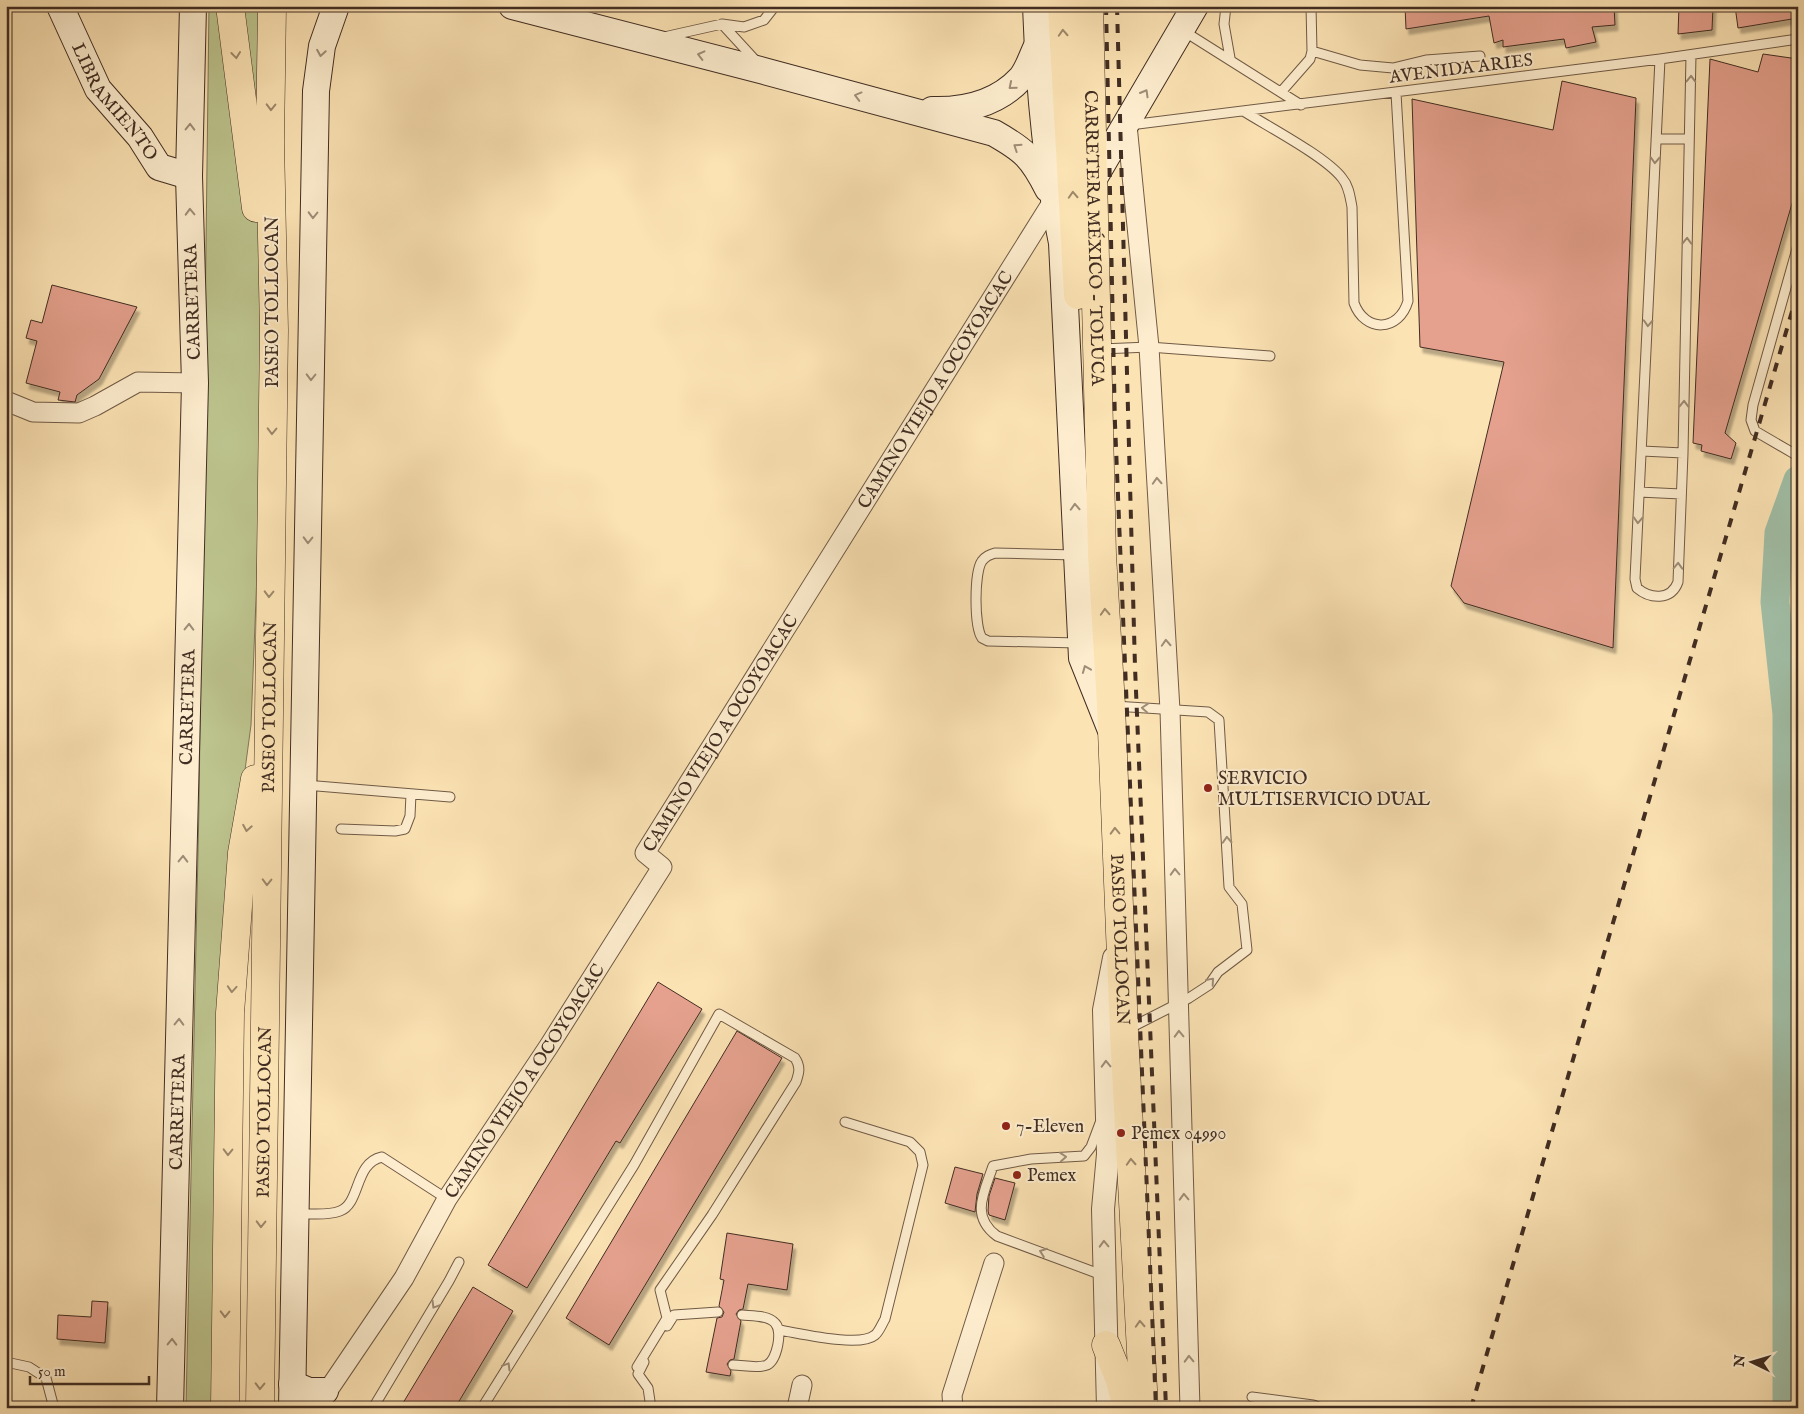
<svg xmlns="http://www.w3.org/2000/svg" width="1804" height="1414" font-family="'IM FELL English',serif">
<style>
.green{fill:#bdc48e;stroke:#7f7858}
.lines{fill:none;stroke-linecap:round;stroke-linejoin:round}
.river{stroke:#a1bfa7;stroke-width:29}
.building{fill:#e5a18e;stroke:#412d22;filter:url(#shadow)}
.service-casing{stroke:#705a46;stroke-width:11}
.minor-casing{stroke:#705a46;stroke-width:21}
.tertiary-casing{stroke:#705a46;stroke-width:24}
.secondary-casing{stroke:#412d22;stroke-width:28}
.trunk-casing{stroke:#412d22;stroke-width:29}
.motorway-casing{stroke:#412d22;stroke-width:29}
.service{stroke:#fdedce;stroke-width:9}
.minor{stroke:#fdedce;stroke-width:19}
.tertiary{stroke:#fdedce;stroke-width:22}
.secondary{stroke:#fdedce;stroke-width:26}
.trunk{stroke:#fce3b4;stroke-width:28}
.motorway{stroke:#fce3b4;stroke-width:28}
.rail{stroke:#412d22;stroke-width:4;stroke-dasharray:9 9;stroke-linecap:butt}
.oneway{stroke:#9e886b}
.oneway2{stroke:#9f8d78}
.poi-dot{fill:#8f2418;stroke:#fdedce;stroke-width:2}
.labels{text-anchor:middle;stroke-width:4;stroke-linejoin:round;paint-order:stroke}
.street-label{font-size:18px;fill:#412d22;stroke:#fdedce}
.poi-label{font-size:18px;fill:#412d22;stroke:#fdedce;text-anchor:start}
</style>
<defs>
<filter id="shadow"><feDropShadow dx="3" dy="5.5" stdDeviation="1" flood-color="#0004"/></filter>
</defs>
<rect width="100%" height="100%" fill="#fce3b4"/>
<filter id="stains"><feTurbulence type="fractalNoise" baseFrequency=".004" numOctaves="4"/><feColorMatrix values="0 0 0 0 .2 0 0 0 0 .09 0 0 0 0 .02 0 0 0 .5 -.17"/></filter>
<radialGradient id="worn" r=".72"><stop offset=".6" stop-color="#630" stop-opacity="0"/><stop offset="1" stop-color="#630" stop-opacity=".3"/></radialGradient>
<path class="green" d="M209 6H265L264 395 251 725 243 785 220 1408H186L199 806Z"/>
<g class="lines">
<path class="river" d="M1787 1408V714L1775 602 1779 533 1798 480"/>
</g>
<path class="building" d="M1405 6H1614L1615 25 1592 27 1596 42 1566 48 1564 39 1503 47V40L1494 43 1489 16 1406 29Z
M1679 6H1713L1712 30 1678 34Z
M1735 6H1798V18L1738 28Z
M1763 54 1798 59V183L1725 433 1736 443 1731 459 1701 451 1702 445 1693 443 1710 59 1758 72Z
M1562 81 1636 98 1613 648 1464 603 1451 586 1504 362 1420 347 1412 99 1553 130Z
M52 285 137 307 99 379 77 395 75 402 58 400 60 392 26 383 37 341 26 338 31 320 42 323Z
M658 982 702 1009 620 1143 616 1141 527 1288 488 1265Z
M737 1031 782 1058 609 1345 566 1318Z
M955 1167 983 1174 977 1194 975 1212 945 1203Z
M995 1178 1015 1183 1005 1220 989 1215 988 1211 989 1196Z
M727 1233 793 1244 787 1290 748 1284 743 1309 739 1310 736 1314 741 1321 734 1359 730 1360 727 1364 731 1371 730 1376 706 1372 717 1318 722 1317 724 1312 719 1306 724 1280 720 1279Z
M473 1287 513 1311 455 1408H400Z
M92 1301 108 1302 105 1343 57 1339 58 1315 91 1317Z"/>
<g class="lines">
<defs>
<path id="service" d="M1226 6 1224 24 1230 58
M722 24 756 61
M1182 30 1301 105
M664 37 722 24 744 27 764 20 775 6
M1312 51 1360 65 1393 68 1426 60 1480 56
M1660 59 1635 579 1637 588C1650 599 1671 601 1678 582L1683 453 1691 55
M1281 92 1310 59 1312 51 1311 6
M1245 112C1269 127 1326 157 1342 178 1349 186 1350 197 1352 207L1354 303C1365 333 1399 332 1408 301L1396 93
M1130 125 1660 59 1798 39
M1656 139H1689
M1798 245 1753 405 1751 420 1755 431 1798 456
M1101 349 1149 347 1270 356
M1642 451 1683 453
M1639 492 1681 494
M1075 555 995 553C989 555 986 556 982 561 974 572 974 627 982 638L988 641 1078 643
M1114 706 1208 712 1219 720 1229 887 1242 904 1247 950 1218 972 1209 985 1189 998 1128 1029
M305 785 450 797
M341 829 395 831 405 829 410 816 411 794
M1100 1123 1091 1147 1084 1156 1031 1159 993 1166C984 1193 970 1216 997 1236L1102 1275
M308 1214C318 1214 330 1215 340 1211 361 1203 354 1163 382 1157L447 1199
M667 1326 674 1315 718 1312
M779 1330C799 1333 860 1348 875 1335 879 1332 882 1324 885 1319L923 1165 920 1152 910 1142 845 1122
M6 1362 29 1367 46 1378 54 1408
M644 1362 638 1374 648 1388 651 1408
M733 1365C743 1365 758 1369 767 1365 777 1360 783 1331 775 1323 768 1315 752 1316 742 1315
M1252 1397 1313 1405 1321 1408
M373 1408 449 1281 459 1262
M482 1408 634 1165 719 1014 795 1058C801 1067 799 1073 796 1082L712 1215 660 1290 667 1318 637 1367"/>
<g id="minor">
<path d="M1127 125 1149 347 1170 710 1190 1408"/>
<path d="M6 401 33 412 79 413 95 406 138 382 195 383"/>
<path id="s1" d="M316 1408 404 1278 447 1199 549 1046 662 867 645 853 1053 201"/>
<path d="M797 1408 802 1385"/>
<path d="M953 1408 952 1395 994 1263"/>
</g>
<path id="tertiary" d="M1108 1408 1103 1209 1108 1154 1104 1010 1114 958"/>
<g id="secondary">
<path id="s2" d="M60 6 98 89 140 137 159 167 189 176"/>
<path d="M512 6 764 71 994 133C1024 150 1032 157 1048 189"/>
<path d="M1036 6C1039 86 1046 166 1062 243L1082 658 1110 728"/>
<path d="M932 110C966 111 998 103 1021 78 1028 70 1032 56 1037 46"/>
<path d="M1093 180 1195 6"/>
<path d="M292 1384 309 1391H325"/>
<path id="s3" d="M170 1408 195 383 189 176 193 6"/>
<path d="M292 1408 316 91 322 46 336 6"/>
</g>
<g id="trunk">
<path d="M230 6 256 208"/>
<path d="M1106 1345 1120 1380 1127 1408"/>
<path d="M225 1408 230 1013 242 853 255 779"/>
<path id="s4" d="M260 1408 274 330 270 142 272 6"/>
</g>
<g id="motorway">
<path d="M1062 6 1078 295"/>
<path id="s5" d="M1089 6 1102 555 1111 705 1124 1032 1144 1408"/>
</g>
</defs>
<use href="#service" class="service-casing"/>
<use href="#minor" class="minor-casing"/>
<use href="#tertiary" class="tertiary-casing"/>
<use href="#secondary" class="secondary-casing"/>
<use href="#trunk" class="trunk-casing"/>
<use href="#motorway" class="motorway-casing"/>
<use href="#service" class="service"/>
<use href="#minor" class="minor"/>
<use href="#tertiary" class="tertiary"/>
<use href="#secondary" class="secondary"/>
<use href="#trunk" class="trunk"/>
<use href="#motorway" class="motorway"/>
<path class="rail" d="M1106 6 1115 424 1156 1408
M1117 6 1135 667 1166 1408
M1471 1408 1798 291"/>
</g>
<defs><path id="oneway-chevron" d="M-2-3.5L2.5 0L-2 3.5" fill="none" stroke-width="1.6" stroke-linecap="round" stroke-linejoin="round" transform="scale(1.25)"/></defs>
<g class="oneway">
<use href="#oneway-chevron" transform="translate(1063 33) rotate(-93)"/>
<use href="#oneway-chevron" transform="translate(236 55) rotate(83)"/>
<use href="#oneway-chevron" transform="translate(271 107) rotate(91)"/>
<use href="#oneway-chevron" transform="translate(1073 195) rotate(-93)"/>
<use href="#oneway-chevron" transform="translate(272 431) rotate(91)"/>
<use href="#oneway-chevron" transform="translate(269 594) rotate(91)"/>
<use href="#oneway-chevron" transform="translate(1105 612) rotate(-93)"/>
<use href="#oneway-chevron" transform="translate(247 828) rotate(100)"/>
<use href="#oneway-chevron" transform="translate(1115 831) rotate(-92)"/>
<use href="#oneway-chevron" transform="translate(267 882) rotate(91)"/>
<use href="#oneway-chevron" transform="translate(232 989) rotate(94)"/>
<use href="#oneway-chevron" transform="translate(228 1152) rotate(91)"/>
<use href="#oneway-chevron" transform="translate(1131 1162) rotate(-93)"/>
<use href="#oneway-chevron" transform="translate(261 1224) rotate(91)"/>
<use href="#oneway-chevron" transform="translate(225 1314) rotate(91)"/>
<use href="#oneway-chevron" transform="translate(1140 1324) rotate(-93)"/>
<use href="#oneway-chevron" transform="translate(260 1386) rotate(91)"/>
</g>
<g class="oneway2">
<use href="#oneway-chevron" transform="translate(321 53) rotate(99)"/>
<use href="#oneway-chevron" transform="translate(701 55) rotate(-166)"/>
<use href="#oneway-chevron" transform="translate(1691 79) rotate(-89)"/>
<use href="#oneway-chevron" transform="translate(1012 86) rotate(140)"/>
<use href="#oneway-chevron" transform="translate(1145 93) rotate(-60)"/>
<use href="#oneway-chevron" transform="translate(858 96) rotate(-165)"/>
<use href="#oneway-chevron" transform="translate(190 127) rotate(-89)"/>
<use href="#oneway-chevron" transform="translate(1017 147) rotate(-146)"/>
<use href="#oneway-chevron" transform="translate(1655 160) rotate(93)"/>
<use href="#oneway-chevron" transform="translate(190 212) rotate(-92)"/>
<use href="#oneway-chevron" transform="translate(313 215) rotate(91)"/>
<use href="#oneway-chevron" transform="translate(1687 241) rotate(-89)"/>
<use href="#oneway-chevron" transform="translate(1648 323) rotate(93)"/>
<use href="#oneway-chevron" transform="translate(311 377) rotate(91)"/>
<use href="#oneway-chevron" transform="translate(1684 404) rotate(-89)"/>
<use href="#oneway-chevron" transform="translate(1157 481) rotate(-93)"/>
<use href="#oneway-chevron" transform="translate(1075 507) rotate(-93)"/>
<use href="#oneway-chevron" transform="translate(1638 520) rotate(93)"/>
<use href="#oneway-chevron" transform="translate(308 540) rotate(91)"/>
<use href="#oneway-chevron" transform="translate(1678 566) rotate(-88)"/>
<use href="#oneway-chevron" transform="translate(189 627) rotate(-89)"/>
<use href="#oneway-chevron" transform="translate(1166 643) rotate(-93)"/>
<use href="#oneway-chevron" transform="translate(1086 669) rotate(-112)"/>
<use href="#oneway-chevron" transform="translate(1145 708) rotate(-176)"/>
<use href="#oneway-chevron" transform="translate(1227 840) rotate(-93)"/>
<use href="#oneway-chevron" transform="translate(183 859) rotate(-89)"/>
<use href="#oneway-chevron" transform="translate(1175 872) rotate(-92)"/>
<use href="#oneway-chevron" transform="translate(1211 981) rotate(-49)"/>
<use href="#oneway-chevron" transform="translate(179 1022) rotate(-89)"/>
<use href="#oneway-chevron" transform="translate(1179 1034) rotate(-92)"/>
<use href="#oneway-chevron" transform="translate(1106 1064) rotate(-92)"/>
<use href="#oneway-chevron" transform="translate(1063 1157) rotate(-4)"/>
<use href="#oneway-chevron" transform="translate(1184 1197) rotate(-92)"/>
<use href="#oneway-chevron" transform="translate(1104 1244) rotate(-92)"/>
<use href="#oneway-chevron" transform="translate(1043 1252) rotate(-160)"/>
<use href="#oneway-chevron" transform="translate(435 1305) rotate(121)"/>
<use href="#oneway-chevron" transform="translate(172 1342) rotate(-89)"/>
<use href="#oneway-chevron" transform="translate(1189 1359) rotate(-92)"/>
<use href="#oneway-chevron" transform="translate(507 1366) rotate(-59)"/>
</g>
<g class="poi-dot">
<circle cx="1208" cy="788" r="5"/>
<circle cx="1006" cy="1126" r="5"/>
<circle cx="1121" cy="1133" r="5"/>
<circle cx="1017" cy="1175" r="5"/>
</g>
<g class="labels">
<g class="street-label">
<text transform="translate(1461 68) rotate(-7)" y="6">AVENIDA ARIES</text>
<text dy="6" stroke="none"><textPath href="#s2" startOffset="111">LIBRAMIENTO</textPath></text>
<text dy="6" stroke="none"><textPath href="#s5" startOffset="232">CARRETERA MÉXICO - TOLUCA</textPath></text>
<text transform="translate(192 302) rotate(-92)" y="6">CARRETERA</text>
<text transform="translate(272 302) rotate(-90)" y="6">PASEO TOLLOCAN</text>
<text dy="6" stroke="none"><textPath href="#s1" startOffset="1211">CAMINO VIEJO A OCOYOACAC</textPath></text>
<text dy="6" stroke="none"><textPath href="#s3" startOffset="701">CARRETERA</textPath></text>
<text dy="6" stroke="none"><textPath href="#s4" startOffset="701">PASEO TOLLOCAN</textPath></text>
<text dy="6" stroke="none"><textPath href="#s1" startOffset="806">CAMINO VIEJO A OCOYOACAC</textPath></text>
<text dy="6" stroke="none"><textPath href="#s5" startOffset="934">PASEO TOLLOCAN</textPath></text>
<text dy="6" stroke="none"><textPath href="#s1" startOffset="388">CAMINO VIEJO A OCOYOACAC</textPath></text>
<text dy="6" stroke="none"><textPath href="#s3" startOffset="296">CARRETERA</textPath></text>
<text dy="6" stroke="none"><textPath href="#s4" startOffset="296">PASEO TOLLOCAN</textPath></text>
</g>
<g class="poi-label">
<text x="1218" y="784">SERVICIO<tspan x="1218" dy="21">MULTISERVICIO DUAL</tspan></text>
<text x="1016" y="1132">7-Eleven</text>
<text x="1131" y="1139">Pemex 04990</text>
<text x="1027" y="1181">Pemex</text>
</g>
</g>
<rect width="1804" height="1414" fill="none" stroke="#fce3b4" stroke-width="25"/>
<rect x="8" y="8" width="1789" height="1399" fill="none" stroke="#412d22" stroke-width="2.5"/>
<rect x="12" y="12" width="1779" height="1389" fill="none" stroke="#412d22"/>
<g transform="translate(1752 1362) rotate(275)" stroke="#fdedce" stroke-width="4" paint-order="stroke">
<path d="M0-4L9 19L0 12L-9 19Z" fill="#412d22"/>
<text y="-8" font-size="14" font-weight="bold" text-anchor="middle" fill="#412d22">N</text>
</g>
<path d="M30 1376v8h119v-8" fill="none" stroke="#412d22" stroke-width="2.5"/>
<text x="38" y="1376" font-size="15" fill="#412d22" stroke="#fdedce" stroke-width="4" paint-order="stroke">50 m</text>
<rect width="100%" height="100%" filter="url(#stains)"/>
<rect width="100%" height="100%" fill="url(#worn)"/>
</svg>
